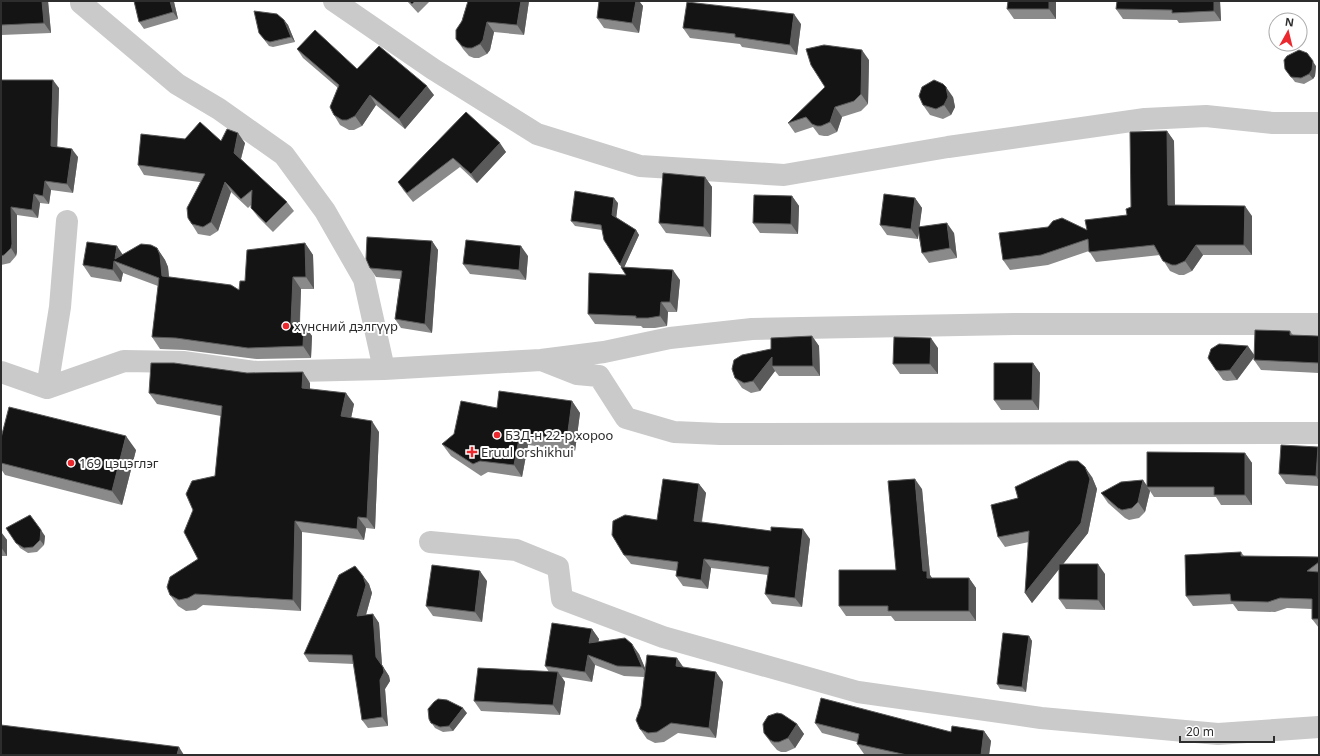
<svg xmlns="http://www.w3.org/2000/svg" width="1320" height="756" font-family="'Noto Sans',sans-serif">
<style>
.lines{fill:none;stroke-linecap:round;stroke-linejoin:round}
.street{stroke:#cacaca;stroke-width:22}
.wall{fill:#8a8a8a}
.shaded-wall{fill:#5a5a5a}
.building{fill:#141414;stroke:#5a5a5a}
.poi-dot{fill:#eb282d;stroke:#fff;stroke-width:1.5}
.labels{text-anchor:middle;stroke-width:4;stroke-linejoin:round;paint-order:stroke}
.poi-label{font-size:13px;fill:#2d2d2d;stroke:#fff;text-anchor:start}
</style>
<rect width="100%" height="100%" fill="#fff"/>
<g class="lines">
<path class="street" d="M81 1V3L177 84 219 109 284 155 325 211 364 279 384 369
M334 1 433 69 537 134 640 166 784 175 948 147 1145 119 1206 116 1273 123H1319
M544 361 577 374 599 376 626 418 674 432 720 434 1319 433
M1 372 47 388 124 361 183 362 256 372 384 369 541 360 604 352 670 338 752 329 1014 324H1319
M47 388 60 307 67 221
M430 542 516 550 558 567 562 599 663 637 858 692 1041 718 1218 734 1319 727"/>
</g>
<path class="wall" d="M1 1H48L51 33 1 35Z
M134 1H178L174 2 178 19 144 29 139 22Z
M407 1H430L418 13Z
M468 1H529L524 35 494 32 490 50 487 54 479 58H474L469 56 463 49 456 39Z
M599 1H639L643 6 639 33 604 28 597 18Z
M1008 1H1056V19H1014L1007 9Z
M1117 1H1220L1221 21 1179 23 1177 20 1123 19 1116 9Z
M284 20 288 25 295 42 273 47 269 46 259 33Z
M801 24 797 55 742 47 740 44 690 38 683 28Z
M297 49 357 69 434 95 405 129 376 105 362 126 354 130H349L340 125 334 115 338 88 303 58Z
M869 60 868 104 861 111 842 117 837 132 828 136H824L819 135 813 127 795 133 788 123Z
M1316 66 1315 76 1313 79 1304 84 1295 82 1285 69Z
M1 80 59 88 57 147 78 157 73 193 51 190 49 204 40 203 38 218 17 215V252L16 256 10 263 1 265Z
M953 97 955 107 951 115 943 119 930 115 923 105Z
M466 112 506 152 477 183 460 167 413 202 404 191 398 182Z
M1167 131 1174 141 1175 205 1252 216V255H1203L1192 271 1184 275H1179L1170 271 1160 255 1096 262 1089 251 1048 265 1010 270 1003 260 1127 215Z
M185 139 245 143 241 159 287 202 294 211 273 232 258 217 251 208V205L248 208 231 192 218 231 210 236 198 234 188 218 200 182 144 175 138 165Z
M705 177 712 187 711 237 666 233 659 223Z
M792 196 799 206 798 234 760 233 753 223Z
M915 198 922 208 919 227 954 233 957 258 929 263 922 253 918 232V239L887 235 880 225Z
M618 203 616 217 636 230 639 235 624 267 680 280 677 312H668L667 326 655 328H643L641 326 595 324 588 314 626 275 602 230 575 226 571 221Z
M432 241 438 250 432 333 401 328 395 319 400 279 376 277 370 268Z
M305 243 313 255 314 289H301L300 325H304L312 336 311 358 257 359 185 350 160 349 152 337 158 286 123 273 121 282 91 277 83 265 123 254 157 248 165 260 168 267 169 277 239 290 245 281Z
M528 256 526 280 470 274 463 264Z
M1290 331 1293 335 1319 336V373L1261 370 1254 360V357L1237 380 1227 381 1223 380 1216 370 1254 355Z
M812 336 819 346 820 376H779L775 371 760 391 751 393 742 388 735 378 771 349Z
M938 348V374H900L893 364Z
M1033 363 1040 373 1039 410H1001L994 400Z
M310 383V389L354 404 351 418 379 432 375 529 366 528 364 540 302 532 301 611 203 605 196 610 186 611 178 606 170 595 198 559 215 476 221 416 157 404 149 393Z
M572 401 580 413 575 451 528 445 522 477 488 472 481 476 451 456 442 444 497 408Z
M1 438 136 450 122 505 5 475 1 469Z
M1319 449V486L1286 484 1279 474Z
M1245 453 1252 463V505H1221L1216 497H1154L1150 491 1145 512 1139 518 1129 520 1125 518 1108 503 1101 493 1147 485Z
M1092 477 1097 489 1088 533 1063 564 1105 574V610L1066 609 1059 599V569L1032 603 1025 593 1029 542 1005 547 998 537 1018 498Z
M699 484 706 493 702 522 810 539 802 607 772 604 765 594 768 575 711 568 708 589 683 586 676 576 677 571 631 564 624 555 657 520Z
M922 489 930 575 932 578H969L976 588V621H895L891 616H846L839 606 896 570Z
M6 528 45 536 44 545 37 552 28 553 20 548Z
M1 532 7 540V556H1Z
M1241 552 1244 556 1319 557V628L1312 619V609L1287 608 1275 612 1238 611 1233 604 1193 606 1186 596Z
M363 576 369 584 372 593 366 615 373 614 379 623 382 665 389 676 390 681 385 689 388 726 368 728 362 720 354 664 309 662 304 654Z
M487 581 482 622 433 616 426 606Z
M592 629 599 639 598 642 639 654 645 669 683 667 723 682 716 738 678 733 664 742 655 743 647 739 640 729 641 706 644 677 624 676 595 665 592 682 562 677 565 682 560 715 481 711 474 701 549 672 545 666Z
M1029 636 1032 641 1026 692 1000 689 997 684Z
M467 713 453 731 443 732 435 728 429 719Z
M815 723 951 732 984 731 991 741 989 755H870L864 754 857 744V742L822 733Z
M797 724 804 734 795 748 786 752H781L777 750 771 743 764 733Z"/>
<path class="shaded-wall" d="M42 1H48L51 33 44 23Z
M170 1H173L174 2 178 19 173 12Z
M521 1H529L524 35 517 25Z
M636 1H639L643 6 639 33 632 23Z
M1049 1H1056V19L1049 9Z
M1214 1H1220L1221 21 1214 11Z
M794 14 801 24 797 55 790 45Z
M284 20 288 25 295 42 291 37Z
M487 22 494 32 490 50 487 54 480 44Z
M862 50 869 60 868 104 861 94Z
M1307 53 1316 66 1315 76 1313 79 1309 74Z
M53 80 59 88 57 154 51 146Z
M427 86 434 95 405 129 399 119Z
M946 87 953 97 955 107 951 115 944 105Z
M370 95 376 105 362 126 355 116Z
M835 107 842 117 837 132 830 122Z
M1167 131 1174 141 1175 215 1168 205Z
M238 133 245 143 240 162 234 153Z
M500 143 506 152 477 183 471 174Z
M72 149 78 157 73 193 67 184Z
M705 177 712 187 711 237 704 227Z
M45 181 51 190 49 204 43 196Z
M225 182 231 192 218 231 211 222Z
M34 194 40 203 38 218 32 210Z
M792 196 799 206 798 234 791 224Z
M614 198 618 203 616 220 612 215Z
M915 198 922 208 918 239 911 229Z
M1245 206 1252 216V255L1244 245Z
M11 207 17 215V252L16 256 11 248Z
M947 223 954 233 957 258 950 248Z
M636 230 639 235 623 270 620 265Z
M432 241 438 250 432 333 425 324Z
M305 243 313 255 314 289 306 277Z
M1196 245 1203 255 1192 271 1185 261Z
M117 246 125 258 115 259Z
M521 246 528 256 526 280 519 270Z
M157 248 165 260 168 267 170 288 162 276Z
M114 261 123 273 121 282 113 270Z
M673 270 680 280 677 312 670 302Z
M293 277 301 289 299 336 291 324Z
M661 302 668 312 667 326 660 316Z
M304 325 312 336 311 358 303 346Z
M812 336 819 346 820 376 813 366Z
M931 338 938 348V374L930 364Z
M1248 346 1255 356 1237 380 1230 370Z
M772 357V366L775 371 760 391 753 381Z
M1033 363 1040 373 1039 410 1032 400Z
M303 372 310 383V399L302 388Z
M346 393 354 404 349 428 341 416Z
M572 401 580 413 575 451 567 439Z
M372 421 379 432 375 529 367 518Z
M520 434 528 445 522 477 514 465Z
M126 436 136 450 122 505 112 491Z
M1318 447 1319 449V481L1316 476Z
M1245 453 1252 463V505L1245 495Z
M1085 467 1092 477 1097 489 1088 533 1032 603 1025 593Z
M915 479 922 489 930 575 934 581 927 578 923 571Z
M1143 480 1148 487H1147L1150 491 1145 512 1138 502Z
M699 484 706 493 700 531 694 521Z
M358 517 366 528 364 540 357 529Z
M295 521 302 532 301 611 293 600Z
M803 529 810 539 802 607 795 598Z
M41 530 45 536 44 545 40 540Z
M1 532 7 540V556L1 547Z
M704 559 711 568 708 589 701 580Z
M1098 564 1105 574V610L1098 600Z
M480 571 487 581 482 622 475 612Z
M363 576 369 584 372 593 363 625 357 616Z
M969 578 976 588V621L969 611Z
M373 614 379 623 382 665 389 676 390 681 385 689 388 726 382 717 380 680 376 657Z
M592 629 599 639 596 653 589 643Z
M1029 636 1032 641 1026 692 1022 687Z
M632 644 639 654 649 677 642 667Z
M588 655 595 665 592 682 585 672Z
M677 658 684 668 676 666Z
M558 672 565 682 560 715 553 705Z
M716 672 723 682 716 738 709 728Z
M463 708 467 713 453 731 449 726Z
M797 724 804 734 795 748 788 738Z
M984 731 991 741 989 755H981Z
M179 747 184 755H177Z"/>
<path class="building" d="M1 1H42L44 23 1 25Z
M134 1H170L173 12 139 22Z
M409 1H415L412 4Z
M468 1H521L517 25 487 22 483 40 480 44 472 48H467L462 46 456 39V30L462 21Z
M599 1H636L632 23 597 18Z
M1008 1H1049V9H1007Z
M1117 1H1214V11L1172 13V10L1116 9Z
M687 2 794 14 790 45 735 37V34L683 28Z
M254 11 277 14 284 20 291 37 270 42 265 40 259 33Z
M315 30 357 69 379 46 427 86 399 119 370 95 355 116 347 120H342L334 115 330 107 339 85 297 49Z
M824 45 862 50 861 94 854 101 835 107 830 122 821 126H817L812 124 806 117 788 123 825 87 811 65 806 49Z
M1299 50 1307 53 1313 61 1312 70 1309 74 1301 78 1291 77 1285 69 1284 60 1287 56Z
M1 80H53L51 146 72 149 67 184 45 181 43 196 34 194 32 210 11 207 12 244 11 248 4 255 1 256Z
M934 80 943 84 946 87 948 97 944 105 936 109 923 105 919 96 922 87Z
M466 112 500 143 471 174 453 158 407 193 398 182Z
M200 122 221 141 227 129 238 133 234 153 287 202 266 223 251 208 252 190 241 199 225 182 211 222 203 227 192 224 188 218 187 208 205 174 138 165 141 134 185 139Z
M1167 131 1168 205 1245 206 1244 245H1196L1185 261 1176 265H1172L1163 261 1154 245 1089 252 1088 239 1041 255 1003 260 999 233 1048 227 1053 221 1062 218 1087 230 1085 220 1127 215 1126 209 1131 207 1130 132Z
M663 173 705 177 704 227 659 223Z
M575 191 614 198 612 215 636 230 620 265 604 240 601 225 571 221Z
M884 194 915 198 911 229 880 225Z
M754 195 792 196 791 224 753 223Z
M947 223 950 248 922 253 918 227Z
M367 237 432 241 425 324 395 319 402 271 370 268 366 259Z
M466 240 521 246 519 270 463 264Z
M87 242 117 246 115 259 141 244 151 245 157 248 160 255 162 276 231 285 239 290 240 281H245L247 250 305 243 306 277H293L291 324 304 325 303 346 248 348 176 338 152 337 159 278 114 261 113 270 83 265Z
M621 267 673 270 670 302H661L660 316 648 318H636V316L588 314 589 273 626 275Z
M1255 330 1290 331V335L1319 336V363L1254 360Z
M812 336 813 366H772V357L753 381 744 383 735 378 732 369 734 360 742 355 771 349V338Z
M894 337 931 338 930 364H893Z
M1219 344 1248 346 1230 370 1220 371 1216 370 1208 358 1211 349Z
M151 363H174L247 373 303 372 302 388 346 393 341 416 372 421 367 518 358 517 357 529 295 521 293 600 195 594 188 598 179 600 170 595 167 587 170 577 198 559 184 532 193 510 186 494 192 481 215 476 222 406 149 393Z
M994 363H1033L1032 400H994Z
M499 391 572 401 567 439 520 434 514 465 480 461 473 464 442 444 454 434 461 401 497 408Z
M9 407 126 436 112 491 1 463V438Z
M1281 445 1318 447 1316 476 1279 474Z
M1147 452 1245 453V495H1214V487H1147Z
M1069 461H1078L1085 467 1090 479 1081 523 1025 593 1029 531 998 537 991 505 1018 498 1015 487Z
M663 479 699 484 694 521 771 531V527L803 529 795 598 765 594 769 567 704 559 701 580 676 576 678 562 624 555 612 535 613 521 625 515 657 520Z
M915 479 923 571H927V578H969V611H888V606H839V570H896L888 481Z
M1143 480 1138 502 1132 508 1122 510 1118 508 1101 493 1121 482Z
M30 515 41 530 40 540 33 547 24 548 16 543 6 528Z
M1241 552V556L1319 557V562L1307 571 1319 572V619H1312V599L1280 598 1268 602 1231 601 1230 594 1186 596 1185 555Z
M1059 564H1098V600L1059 599Z
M432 565 480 571 475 612 426 606Z
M355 566 363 576 366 585 357 616 373 614 376 657 383 667 384 672 380 680 382 717 362 720 352 655 304 654 339 575Z
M552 623 592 629 589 643 625 638 632 644 642 667 617 666 588 655 585 672 545 666Z
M1003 633 1029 636 1022 687 997 684Z
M647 655 677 658 676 666 716 672 709 728 671 723 657 732 648 733 640 729 636 720 641 706Z
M478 668 558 672 553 705 474 701Z
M821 698 951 732 952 726 984 731 981 755H907L857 744 859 734 815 723Z
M438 699 447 700 463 708 449 726 440 727 431 723 429 719 428 709 434 702Z
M777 713 782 714 797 724 788 738 779 742H774L770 740 764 733 763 724 768 716Z
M1 725 179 747 177 755H1Z"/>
<g class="poi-dot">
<circle cx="286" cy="326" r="4"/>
<circle cx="497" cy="435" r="4"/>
<path d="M470 446h4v4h4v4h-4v4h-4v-4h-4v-4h4z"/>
<circle cx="71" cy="463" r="4"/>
</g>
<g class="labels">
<g class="poi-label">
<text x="294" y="331">хүнсний дэлгүүр</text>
<text x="505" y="440">БЗД-н 22-р хороо</text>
<text x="481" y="457">Eruul orshikhui</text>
<text x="79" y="468">169 цэцэглэг</text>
</g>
</g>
<rect width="1320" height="756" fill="none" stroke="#2d2d2d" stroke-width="4"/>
<g transform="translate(1288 32) rotate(8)"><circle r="19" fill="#ffffff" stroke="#ababab"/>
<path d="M0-3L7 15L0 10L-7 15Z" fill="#eb282d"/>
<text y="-6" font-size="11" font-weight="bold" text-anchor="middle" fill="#2d2d2d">N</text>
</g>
<path d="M1180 736v6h94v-6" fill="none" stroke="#2d2d2d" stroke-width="2"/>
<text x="1186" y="736" font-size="12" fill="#2d2d2d" stroke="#ffffff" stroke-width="3" paint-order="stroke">20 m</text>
</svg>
